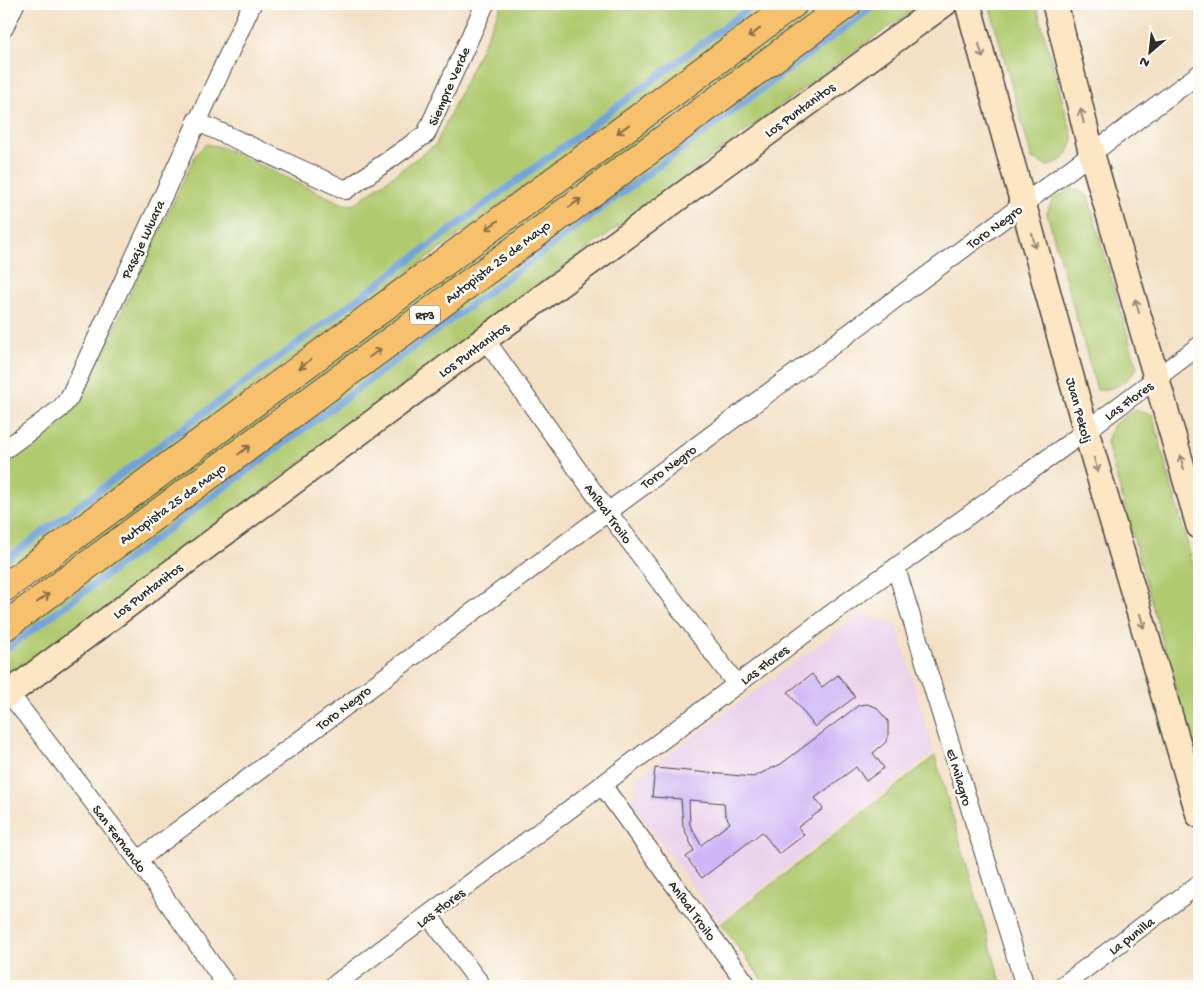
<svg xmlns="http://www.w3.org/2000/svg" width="1203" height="990" font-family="'Gochi Hand',sans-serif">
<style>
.built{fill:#ebd1ec}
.green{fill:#b0ca70;stroke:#6e7a4e}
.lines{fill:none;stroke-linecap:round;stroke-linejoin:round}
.stream{stroke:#71a2dc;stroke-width:7}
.building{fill:#ceb6f7;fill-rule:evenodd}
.street-casing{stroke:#494642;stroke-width:20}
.secondary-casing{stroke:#494642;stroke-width:28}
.primary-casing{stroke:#494642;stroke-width:30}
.street{stroke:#fff;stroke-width:18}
.secondary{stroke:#fce6c4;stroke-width:25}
.primary{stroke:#f7c06c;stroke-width:28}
.oneway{stroke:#876e48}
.oneway2{stroke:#948878}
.labels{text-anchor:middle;stroke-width:5;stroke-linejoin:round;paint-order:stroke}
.shield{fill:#fdfcf7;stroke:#6a6a68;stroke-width:1}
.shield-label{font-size:12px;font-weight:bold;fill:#2b2b2b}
.street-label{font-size:14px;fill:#2b2b2b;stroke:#fdfcf7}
</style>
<rect width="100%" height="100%" fill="#fdfcf7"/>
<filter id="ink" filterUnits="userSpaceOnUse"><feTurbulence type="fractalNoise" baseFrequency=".02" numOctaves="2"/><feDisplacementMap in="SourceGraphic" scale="10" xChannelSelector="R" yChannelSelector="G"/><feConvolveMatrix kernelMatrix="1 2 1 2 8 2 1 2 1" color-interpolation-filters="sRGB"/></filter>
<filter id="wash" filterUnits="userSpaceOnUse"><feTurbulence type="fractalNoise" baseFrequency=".0096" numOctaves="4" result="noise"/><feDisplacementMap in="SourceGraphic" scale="20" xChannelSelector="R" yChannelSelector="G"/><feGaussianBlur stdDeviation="1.12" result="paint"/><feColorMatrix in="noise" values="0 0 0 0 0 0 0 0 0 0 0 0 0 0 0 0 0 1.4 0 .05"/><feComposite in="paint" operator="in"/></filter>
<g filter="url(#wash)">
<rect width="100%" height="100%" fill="#f3e0c5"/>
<path class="built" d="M860 614 897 625 934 752 719 922 632 803 638 777Z"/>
<path class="green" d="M502 4H772L4 571V459L77 407 196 154 206 144 221 147 343 204 353 205 436 144Z
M810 4H828L4 613V602Z
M863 4H923L858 48 4 683V642Z
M989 4H1036L1073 139C1069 155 1064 161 1048 166L1032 159Z
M1073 188 1088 196 1137 368C1126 383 1116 389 1097 390L1047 213 1053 199Z
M1133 410 1152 414 1199 586V773L1107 443 1112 426Z
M935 756 1002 986H767L721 924Z"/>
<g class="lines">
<path class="stream" d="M4 561 755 4
M4 651 877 4"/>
</g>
<g id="blocks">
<path class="building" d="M812 674 822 687 838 675 855 697 815 727 788 692Z
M867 704 876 707 888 721V738L885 743 873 753 884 768 866 781 856 767 815 798 823 809 798 827 804 835 779 854 762 832 702 878 686 857 694 851 683 826 681 799 652 797 655 768 753 777 781 764 859 705ZM689 800 724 803 725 814 730 823 701 845 690 825Z"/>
</g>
</g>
<g filter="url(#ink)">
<use href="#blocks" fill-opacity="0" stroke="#494642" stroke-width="1"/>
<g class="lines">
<defs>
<path id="street" d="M4 28 15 4
M196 121 346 190 426 134 485 4
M485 339 607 511 737 685
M4 450 60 409 69 398 252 4
M896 568 1025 986
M9 693 138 860 227 986
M602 785 748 986
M138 860 1199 74
M429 916 482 986
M333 986 839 608 1086 431 1199 346
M1062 986 1199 884"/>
<path id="secondary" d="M968 4 1086 431 1199 815
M1055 4 1092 155 1199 526
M4 697 485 339 944 4"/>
<path id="primary" d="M4 588 793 4
M4 627 847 4"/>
</defs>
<use href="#street" class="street-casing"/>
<use href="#secondary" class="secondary-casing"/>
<use href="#primary" class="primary-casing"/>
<use href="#street" class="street"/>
<use href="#secondary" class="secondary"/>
<use href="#primary" class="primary"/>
</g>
<defs><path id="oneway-shaft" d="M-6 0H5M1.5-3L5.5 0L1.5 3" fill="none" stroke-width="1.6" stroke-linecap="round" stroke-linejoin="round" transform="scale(1.25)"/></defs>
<g class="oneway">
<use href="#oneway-shaft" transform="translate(754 33) rotate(144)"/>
<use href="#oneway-shaft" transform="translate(623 129) rotate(144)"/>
<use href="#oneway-shaft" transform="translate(575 203) rotate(-36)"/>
<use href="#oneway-shaft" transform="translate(492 225) rotate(144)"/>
<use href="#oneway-shaft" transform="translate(375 353) rotate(-37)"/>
<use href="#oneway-shaft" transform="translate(305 364) rotate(143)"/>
<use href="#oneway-shaft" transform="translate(244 450) rotate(-37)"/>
<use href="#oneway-shaft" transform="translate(43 598) rotate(-36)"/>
</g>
<g class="oneway2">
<use href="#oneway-shaft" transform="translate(981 51) rotate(74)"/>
<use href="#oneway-shaft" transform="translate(1082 116) rotate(-104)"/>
<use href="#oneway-shaft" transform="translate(1034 241) rotate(75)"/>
<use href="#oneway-shaft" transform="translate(1137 306) rotate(-107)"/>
<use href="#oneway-shaft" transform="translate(1182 462) rotate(-105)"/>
<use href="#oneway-shaft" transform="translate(1096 465) rotate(74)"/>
<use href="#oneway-shaft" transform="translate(1142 621) rotate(74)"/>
</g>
</g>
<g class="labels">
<rect class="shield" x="410" y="305.5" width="30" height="19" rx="4"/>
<g class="shield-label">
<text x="425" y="319">RP3</text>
</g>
<g class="street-label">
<text transform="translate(448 86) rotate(-66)" y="5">Siempre Verde</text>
<text transform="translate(799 109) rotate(-36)" y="5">Los Puntanitos</text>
<text transform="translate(994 226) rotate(-36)" y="5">Toro Negro</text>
<text transform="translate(142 239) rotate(-65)" y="5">Pasaje Luluara</text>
<text transform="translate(497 261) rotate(-37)" y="5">Autopista 25 de Mayo</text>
<text transform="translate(473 349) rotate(-36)" y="5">Los Puntanitos</text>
<text transform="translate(1128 400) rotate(-36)" y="5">Las Flores</text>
<text transform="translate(1080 410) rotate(75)" y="5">Juan Pekolj</text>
<text transform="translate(668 466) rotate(-36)" y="5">Toro Negro</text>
<text transform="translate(172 503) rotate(-36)" y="5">Autopista 25 de Mayo</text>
<text transform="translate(609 513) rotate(54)" y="5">Aníbal Troilo</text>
<text transform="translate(147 590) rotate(-37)" y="5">Los Puntanitos</text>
<text transform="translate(764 664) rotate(-37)" y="5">Las Flores</text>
<text transform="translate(343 707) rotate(-37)" y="5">Toro Negro</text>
<text transform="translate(960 777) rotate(73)" y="5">El Milagro</text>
<text transform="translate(120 838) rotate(53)" y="5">San Fernando</text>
<text transform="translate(440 907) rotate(-37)" y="5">Las Flores</text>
<text transform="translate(693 910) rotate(54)" y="5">Aníbal Troilo</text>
<text transform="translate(1131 935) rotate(-37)" y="5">La punilla</text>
</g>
</g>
<rect width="1203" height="990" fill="none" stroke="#fdfcf7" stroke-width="20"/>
<g transform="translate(1150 52) rotate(208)" stroke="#fdfcf7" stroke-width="4" paint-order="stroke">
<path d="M0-4L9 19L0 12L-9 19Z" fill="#2b2b2b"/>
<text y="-8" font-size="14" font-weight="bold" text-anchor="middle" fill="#2b2b2b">N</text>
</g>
</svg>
